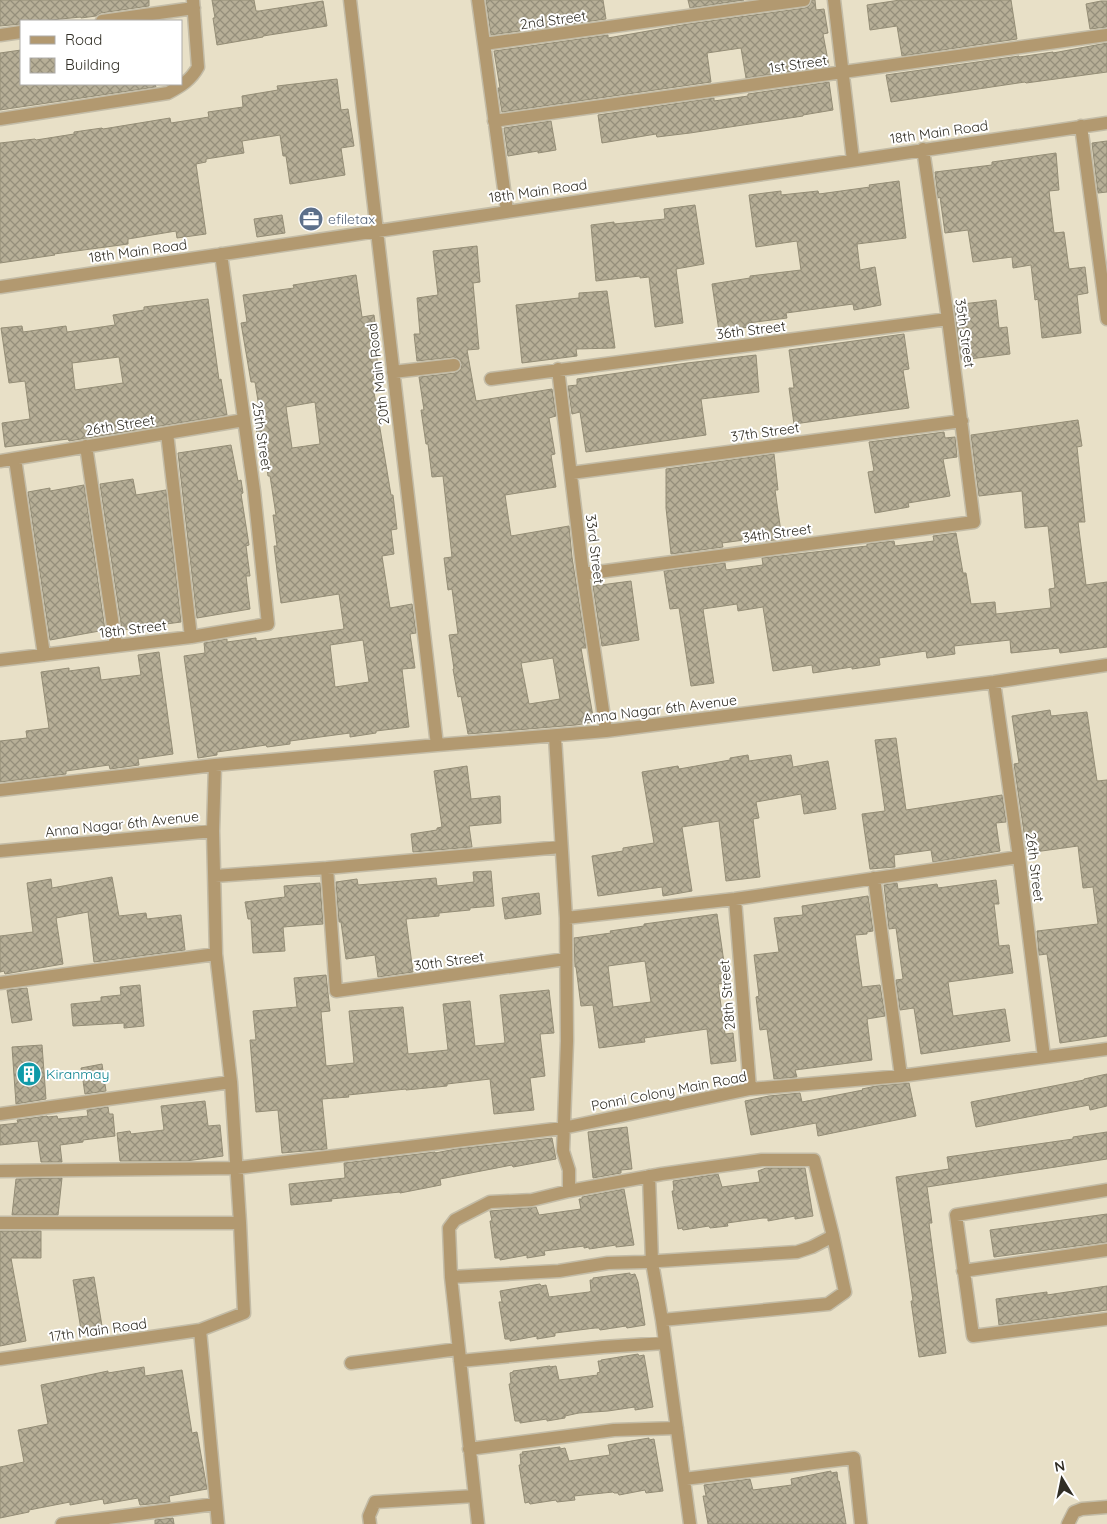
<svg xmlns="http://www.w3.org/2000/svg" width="1107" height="1524" font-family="Quicksand,sans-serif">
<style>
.building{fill:url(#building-cross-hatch);stroke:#948d76;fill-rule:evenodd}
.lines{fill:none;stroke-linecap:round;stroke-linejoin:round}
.minor-casing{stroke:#c3bca7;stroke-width:15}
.minor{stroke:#b29970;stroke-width:12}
.labels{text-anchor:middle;stroke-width:4;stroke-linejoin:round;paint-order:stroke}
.street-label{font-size:14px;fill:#312e25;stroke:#fff}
.service-label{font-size:14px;fill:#4e5e75;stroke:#fff;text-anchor:start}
.culture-label{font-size:14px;fill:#0d838f;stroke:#fff;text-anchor:start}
</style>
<defs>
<pattern id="building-cross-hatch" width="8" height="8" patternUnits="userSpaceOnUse" patternTransform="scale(1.25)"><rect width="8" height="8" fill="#b7af97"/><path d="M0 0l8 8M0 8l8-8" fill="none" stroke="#958f7b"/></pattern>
</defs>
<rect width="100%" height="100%" fill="#e8e0c7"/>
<path class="building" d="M0 0H149V6L101 13 96 16 81 18V17L41 21H21V24L0 26Z
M212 0H254L256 11H259L323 1 327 26 263 36V37L217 45 213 18H215Z
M486 0H603L606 19 491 35Z
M688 0H744L690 8Z
M812 0H815L816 10 824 9 828 33 823 34 829 66 746 78 741 48 707 53 711 82 502 112 498 88H500L494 51 608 35V38L688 24 805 8 809 6Z
M900 0H1011L1017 39 902 56 897 26 870 30 867 5Z
M1101 1H1107V27L1090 29 1086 4Z
M1107 43V72L1026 83 1025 82 891 102 886 75 1019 56V57L1053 52V53Z
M21 50V84H155L156 87 0 110V53Z
M337 79 341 110 348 109 354 146 341 148 345 175 290 184 286 156H283L280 135 242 141 244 153 206 159V162L196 164 206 234 177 238 176 231 128 239V244L54 254 55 255 0 263V143L35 139 36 140 74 134V132L102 128 103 129 170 118 171 123 209 117 208 112 243 107 242 96 278 90 277 86Z
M829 82 833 110 803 115V116L690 133 657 137 656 134 602 143 598 115 714 98V101L748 96V94Z
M551 121 556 150 538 153V151L508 156 504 128Z
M1107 141V192L1098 193 1092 143Z
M1056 153 1059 190 1049 191 1054 233 1064 232 1069 269 1085 267 1088 293 1077 295 1081 333 1042 338 1038 299 1035 300 1031 265 1013 268 1012 257 973 262 968 230 945 233 940 197 938 198 935 172 992 165V162Z
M899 181 906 238 857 244 860 270 875 267 881 305 854 310 853 304 786 313 787 318 748 323 749 327 719 331 712 284 750 278V276L801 270 797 241 756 247 749 195 781 191V195L818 191 819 194 870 187 869 185Z
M695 205 704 264 676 269 683 323 655 327 649 277 640 278V276L596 281 591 225 614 222V224L665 219 664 209Z
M282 215 285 233 257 237 254 219Z
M477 246 480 282 473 283 479 349 467 350 476 401 552 389 556 416 549 418 555 454 551 455 556 487 505 495 511 536 569 526 572 557 586 648H581L594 722 576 725 468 734 461 696 458 697 453 669H454L449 635 458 634 452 589 448 590 444 558 452 557 443 476 432 477 428 444H426L421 410H424L419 377 455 373 461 369 462 364 460 360 454 357 417 361 414 334H420L417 298 438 295 433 251ZM553 658 560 699 529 704 521 663Z
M356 275 362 317 374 315 378 344 375 345 380 379 372 380 391 495H393L397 529 391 530 394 554 382 556 390 608 412 604 416 633 410 634 415 668 402 669 409 727 376 731V733L350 737V733L290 741V744L267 747 266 745 217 752V755L198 758 184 656 205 653 204 643 227 639V642L256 638V641L344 629 339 594 281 603 274 546H277L273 515H276L270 476H268L264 445 259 446 255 421 261 420 255 382H251L241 323 247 322 243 295 294 288 293 285ZM315 402 320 444 292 448 286 407ZM363 640 369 682 335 687 330 645Z
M607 291 615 348 576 349 577 356 522 363 516 305 579 298V293Z
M208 299 219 380 221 379 227 415 69 441 68 439 5 447 2 423 30 419 25 381 9 383 1 328 22 326 23 332 66 326 67 332 115 325 113 315 144 310V307ZM119 357 123 383 75 390 72 363Z
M996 300 999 328 1007 327 1010 354 961 360 954 305Z
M904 334 909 369 903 370 909 408 794 424 789 388H794L789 350Z
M756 355 759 392 701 399 706 435 586 452 580 412 572 414 568 386 577 385V379L687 363Z
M1078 420 1082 446 1077 447 1085 522H1078L1086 585 1107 582V647L1060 653 1059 648 1011 653 1010 640 954 646 955 654 927 658 926 651 879 658 880 665 852 669V667L813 673 812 665 773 671 763 607 738 611 737 604 703 609 714 683 691 686 679 608 670 609 664 571 725 563 726 570 763 565 762 558 867 546V544L894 541 895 546 934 541 933 536 956 533 963 573H966L971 604 995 602 996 614 1051 608 1049 589 1055 588 1048 526 1025 528 1022 491 979 496 971 435Z
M944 432 945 438 955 437 957 457 943 459 950 496 908 503 909 507 875 513 868 472 874 471 869 442Z
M231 445 238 481 241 480 243 493 241 494 249 545 246 546 250 576H246L250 609 197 618 178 453Z
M774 454 778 490H775L782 539 759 542V538L722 543 723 547 671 554 666 508V469Z
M133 479 136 495 166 490 181 622 122 630 100 484Z
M84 485 105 630 50 640 28 492 50 488V491Z
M631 581 639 640 602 646 593 586Z
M159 652 173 754 138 759 139 765 110 769 109 765 66 771V774L0 782V741L27 738 26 731 49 728 41 672 69 668V671L99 667 101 680 141 675 138 655Z
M1050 710 1051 716 1087 712 1097 781 1107 780V1036L1060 1043 1047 954 1039 955 1037 931 1098 924 1093 887 1083 888 1078 846 1027 853 1014 764 1019 763 1012 716Z
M896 738 906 810 1002 795 1006 822 996 823 1000 851 933 862 931 850 894 855 895 867 870 869 862 814 885 811 875 740Z
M748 755 749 761 791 755 793 767 828 761 836 809 804 814 801 794 756 802 759 818 753 819 760 877 726 881 719 821 682 827 692 891 663 896 662 887 598 896 592 856 623 851V848L654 843 642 772 678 766 679 769 730 760V758Z
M467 766 471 799 500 796 501 823 469 826 472 847 413 852 411 834 437 830V828L442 827 434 771Z
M491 871 494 906 470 908V910L439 913V916L406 919 413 972 378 977 375 955 346 959 341 922H339L336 882 357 879 358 885 436 878 437 886 474 882 473 872Z
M112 877 119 916 146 913 147 919 181 915 185 950 94 962 88 912 56 918 63 964 5 974 4 971 0 972V936L33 932 27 883 51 879 52 888Z
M996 880 999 904H994L999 946 1009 945 1013 973 948 982 953 1016 1005 1009 1010 1041 921 1054 914 1008 900 1010 896 980 903 979 896 928 889 929 884 885 897 883 898 889 937 884 938 888Z
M320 883 323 924 283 927 285 951 253 953 251 919H248L245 902 285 897 284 886Z
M539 893 541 914 505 919 502 898Z
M868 896 873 931 867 932V934L855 935 862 987 880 985 885 1016 867 1019 872 1060 795 1070 797 1077 774 1079 767 1029 760 1030 756 997 759 996 754 955 779 952 774 918 803 915 802 906Z
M717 914 727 983 718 984 725 1034 733 1033 736 1061 711 1064 707 1029 644 1038 645 1042 599 1048 593 1005 581 1006 576 967H575L574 938 611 933 610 931 644 926V924ZM645 961 651 1002 613 1007 608 966Z
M326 975 330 1011 321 1012 326 1066 354 1063 349 1011 403 1007 408 1054 448 1050 443 1004 470 1001 475 1046 505 1043 500 995 549 990 554 1033 540 1034 545 1076 530 1078 534 1110 494 1114 490 1079 447 1084V1086L406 1090V1089L348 1095 349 1097 322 1099 327 1149 282 1153 278 1110 256 1112 250 1040H256L253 1011 297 1007 294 978Z
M140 985 144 1026 124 1028V1023L73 1026 71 1004 101 1001V997L121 995 120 987Z
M27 988 32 1020 12 1023 7 990Z
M42 1045 46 1099 16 1104 12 1047Z
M102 1064 106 1091 85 1094 81 1068Z
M1107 1074V1106L1090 1110 1089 1105 976 1127 971 1102 1084 1080V1079Z
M909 1083 916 1116 818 1136 816 1123 751 1135 745 1101 769 1096 800 1093 802 1102 863 1090 862 1089 876 1086Z
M205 1101 208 1126 220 1125 223 1156 186 1161H120L117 1133 130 1131 131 1134 164 1130 161 1106Z
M108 1107 109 1114H113L115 1136 83 1140V1142L60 1145 62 1162H41L38 1141 0 1145V1125L18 1123 17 1120 47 1116 48 1117 57 1116 58 1119 88 1116 87 1110Z
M627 1127 632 1169 621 1170V1173L593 1178 588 1132Z
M1107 1132V1159L927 1187 932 1223H929L946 1353 919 1357 911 1301H913L896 1177 949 1169 947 1157 1073 1139V1137Z
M552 1138 556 1159 513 1167 512 1165 440 1179 441 1185 400 1193V1192L331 1199 332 1201 291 1205 289 1184 345 1178 344 1163 435 1152V1153L456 1149Z
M766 1168H805L813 1216 795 1219V1216L768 1221V1218H763L727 1223 728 1226 710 1228 709 1226 683 1230 682 1228 678 1229 672 1191H674L673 1181 718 1174 722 1187 760 1182 758 1171Z
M62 1178 58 1215H12L16 1179Z
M624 1189 634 1245 616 1247V1245L589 1249V1247L584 1248V1246L544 1251 545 1255 527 1258V1255L500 1260V1258H495L490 1221H492L490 1211 536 1207 539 1215 581 1209 579 1199H582V1197Z
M1107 1214V1242L994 1257 990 1230Z
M0 1231H41V1258H11L26 1341 0 1346Z
M630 1273V1275L635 1274 638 1282 645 1325 627 1328 626 1326 600 1330 599 1328H595L555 1333V1336L537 1339V1336L510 1341V1339H505L499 1302H502L500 1291 540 1284 541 1286 546 1285 549 1297 589 1292 591 1291 590 1280H593V1278Z
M94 1277 102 1326 81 1330 73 1280Z
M1107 1286V1310L999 1325 996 1299 1047 1292V1295Z
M638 1354 639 1356 644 1355 653 1407 635 1410V1407L608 1411 579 1413 565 1416V1418L547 1421V1419L520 1423V1421H515L509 1384H511L510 1373 513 1372V1371L550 1366V1367L556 1366 559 1380 598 1375 597 1373 600 1372 598 1361H601V1360Z
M144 1367 145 1376 182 1370 192 1433 197 1432 207 1489 169 1496 170 1502 140 1505 138 1498 104 1504 103 1499 70 1505V1502L29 1510V1512L0 1518V1467L24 1462 18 1430 48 1424 41 1385 108 1371V1373Z
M649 1438V1440L654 1439 663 1491 646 1493 645 1490 619 1495 618 1493H614L613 1492 574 1496 575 1500 557 1502 556 1500 530 1504 529 1502 525 1503 519 1465H521L520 1454H523L522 1452 560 1447V1449L565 1448 569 1461 610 1455 608 1445Z
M831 1471V1473L837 1472 838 1481H839L846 1524H708L703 1496H706L704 1485 750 1479 753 1490 792 1485 791 1479Z
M173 1518 174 1524H155V1520Z"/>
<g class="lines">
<defs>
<path id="minor" d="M350 0 437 745
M478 0 507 211
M834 0 853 160
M102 21 194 8
M0 35 21 32
M484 44 804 0
M0 119 168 93C181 86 191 80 198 67L193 0
M494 121 1107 35
M1081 126 1107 319
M0 287 1107 123
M558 369 583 574 606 731
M393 372 454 365
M491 379 948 319
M167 433 191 637
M86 446 116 646
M15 459 44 655
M0 461 244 420
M571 473 962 421
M583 574 974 522 948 319 923 149
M0 660 191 637 268 624 254 491 221 254
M994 682 1019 857 1044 1057
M0 790 215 765
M213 831 216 954 231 1082 240 1223 244 1313 200 1330 218 1524
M0 851 213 831 215 765 437 745 606 731 994 682 1107 665
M327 868 336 991 566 959
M215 876 327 868 561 847
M874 878 901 1076
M735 899 750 1089
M566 918 735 899 1019 857
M0 983 216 954
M0 1114 231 1082
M0 1171 237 1168 563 1128 750 1089 901 1076 1107 1049
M649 1176 652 1262 662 1320
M1107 1190 956 1215 973 1336 1107 1319
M569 1191 662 1174 762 1160H814L833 1236 845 1292 828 1304 662 1320 690 1524
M0 1223H240
M963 1271 1107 1250
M451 1277 559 1271 608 1263 644 1262 797 1252 812 1247 833 1236
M0 1359 200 1330
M460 1361 603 1347 665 1343
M351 1363 458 1349
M469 1449 614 1430 677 1428
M684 1479 854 1458 861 1524
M62 1524 215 1504
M370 1524 369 1516 375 1502 475 1496
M478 1524 451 1277 449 1228 455 1220 490 1202 532 1200 569 1191V1170L563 1151 567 1041 566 918 555 736
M1068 1524 1074 1512 1082 1509 1107 1507"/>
</defs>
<use href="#minor" class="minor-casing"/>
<use href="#minor" class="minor"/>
</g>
<defs>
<symbol id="office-disc" viewBox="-11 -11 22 22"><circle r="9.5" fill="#5c6f8a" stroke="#fff"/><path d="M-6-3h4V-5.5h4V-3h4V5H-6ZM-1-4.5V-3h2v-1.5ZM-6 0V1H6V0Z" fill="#fff"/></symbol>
<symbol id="building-disc" viewBox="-11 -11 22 22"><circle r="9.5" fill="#0f9aa8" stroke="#fff"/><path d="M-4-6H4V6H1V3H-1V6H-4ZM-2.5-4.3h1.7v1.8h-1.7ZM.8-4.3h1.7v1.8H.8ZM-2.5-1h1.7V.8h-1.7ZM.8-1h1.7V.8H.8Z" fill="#fff"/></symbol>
</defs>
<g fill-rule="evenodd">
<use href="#office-disc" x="297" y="205" width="28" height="28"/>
<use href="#building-disc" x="15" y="1060" width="28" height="28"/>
</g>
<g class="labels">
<g class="street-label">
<text transform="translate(553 20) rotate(-8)" y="5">2nd Street</text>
<text transform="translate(798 64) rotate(-8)" y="5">1st Street</text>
<text transform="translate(939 132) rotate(-8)" y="5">18th Main Road</text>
<text transform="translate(538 191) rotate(-8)" y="5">18th Main Road</text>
<text transform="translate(138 251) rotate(-8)" y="5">18th Main Road</text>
<text transform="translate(751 330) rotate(-7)" y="5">36th Street</text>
<text transform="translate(965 333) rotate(82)" y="5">35th Street</text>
<text transform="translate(378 374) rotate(-97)" y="5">20th Main Road</text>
<text transform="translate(120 425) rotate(-9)" y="5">26th Street</text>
<text transform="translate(765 432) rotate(-8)" y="5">37th Street</text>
<text transform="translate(262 436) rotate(82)" y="5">25th Street</text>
<text transform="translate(777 533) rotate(-8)" y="5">34th Street</text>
<text transform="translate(595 549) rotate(83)" y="5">33rd Street</text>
<text transform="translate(133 629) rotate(-7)" y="5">18th Street</text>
<text transform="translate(660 709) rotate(-7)" y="5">Anna Nagar 6th Avenue</text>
<text transform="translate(122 824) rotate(-6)" y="5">Anna Nagar 6th Avenue</text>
<text transform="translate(1035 867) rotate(83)" y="5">26th Street</text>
<text transform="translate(449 961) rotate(-8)" y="5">30th Street</text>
<text transform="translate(727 995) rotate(-95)" y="5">28th Street</text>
<text transform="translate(669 1091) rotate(-11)" y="5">Ponni Colony Main Road</text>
<text transform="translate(98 1330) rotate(-8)" y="5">17th Main Road</text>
</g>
<g class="service-label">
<text x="328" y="224">efiletax</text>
</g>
<g class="culture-label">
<text x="46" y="1079">Kiranmay</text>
</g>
</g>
<rect x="20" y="20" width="162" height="65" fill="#ffffff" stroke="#adaba8"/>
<rect x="30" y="36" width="25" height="8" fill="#b29970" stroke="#adaba8"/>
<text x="65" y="45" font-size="15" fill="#312e25">Road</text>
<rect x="30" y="58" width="25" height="15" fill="url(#building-cross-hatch)" stroke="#adaba8"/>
<text x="65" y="70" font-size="15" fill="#312e25">Building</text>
<g transform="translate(1062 1479) rotate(350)" stroke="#ffffff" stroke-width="4" paint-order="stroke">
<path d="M0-4L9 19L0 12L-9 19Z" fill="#312e25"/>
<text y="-8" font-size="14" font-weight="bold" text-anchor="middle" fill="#312e25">N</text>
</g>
</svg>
